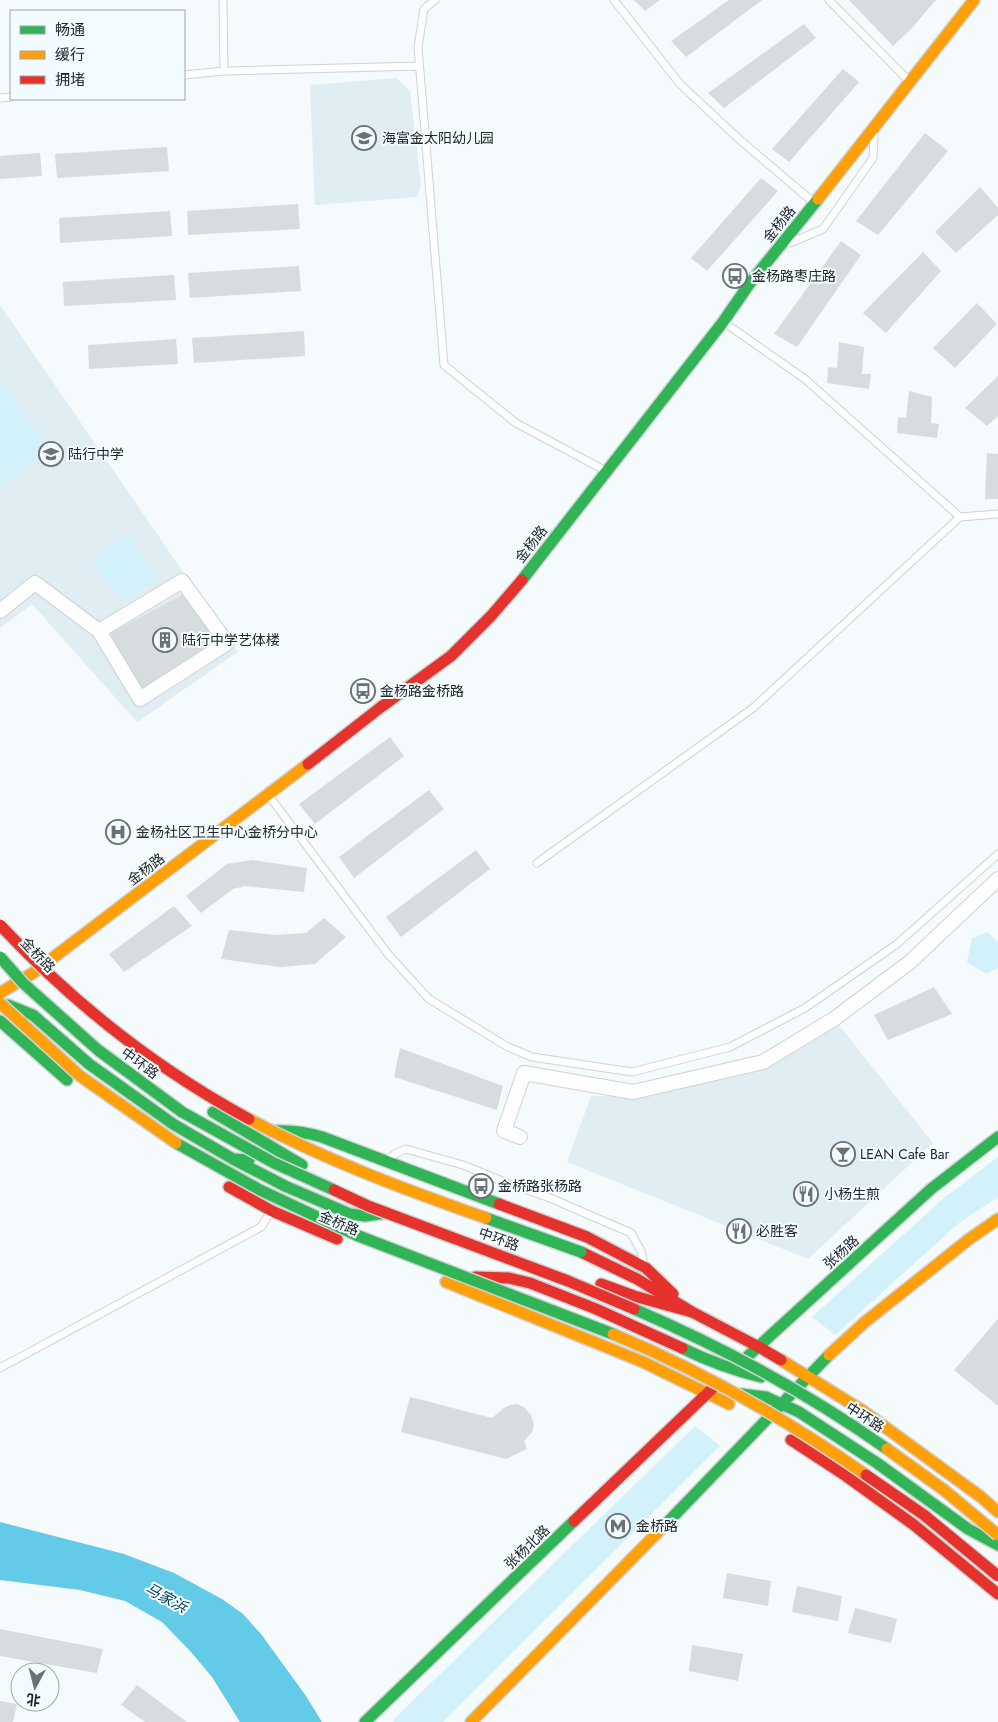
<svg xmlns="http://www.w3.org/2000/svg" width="998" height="1722" font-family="Jost,'Noto Sans SC',sans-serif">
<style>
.built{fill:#e0edf2}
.green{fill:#d3f1fb}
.water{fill:#63cbe8}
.building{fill:#d7dcde}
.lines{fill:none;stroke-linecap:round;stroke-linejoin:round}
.lane-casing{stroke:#ced3d4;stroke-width:9}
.street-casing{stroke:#ced3d4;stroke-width:16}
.fast-casing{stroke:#ced3d4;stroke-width:14}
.slow-casing{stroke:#ced3d4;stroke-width:14}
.jam-casing{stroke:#ced3d4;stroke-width:14}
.lane{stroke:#fefeff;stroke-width:7}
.street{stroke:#fefeff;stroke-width:14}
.fast{stroke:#30b455;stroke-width:11}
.slow{stroke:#ff9f0a;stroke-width:11}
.jam{stroke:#e5322d;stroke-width:11}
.fast-bridge-casing{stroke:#ced3d4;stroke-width:14;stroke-linecap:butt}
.slow-bridge-casing{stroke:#ced3d4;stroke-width:14;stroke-linecap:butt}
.jam-bridge-casing{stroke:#ced3d4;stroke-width:14;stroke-linecap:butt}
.fast-bridge{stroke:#30b455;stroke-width:11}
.slow-bridge{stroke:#ff9f0a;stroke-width:11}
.jam-bridge{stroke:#e5322d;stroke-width:11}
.labels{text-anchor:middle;stroke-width:4;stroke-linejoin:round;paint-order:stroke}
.poi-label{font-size:14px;fill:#232729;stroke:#f2fbff;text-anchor:start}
.street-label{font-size:14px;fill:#232729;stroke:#f2fbff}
.water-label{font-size:15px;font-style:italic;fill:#044152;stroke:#f2fbff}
</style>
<rect width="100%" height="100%" fill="#f5fafc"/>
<path class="built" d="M396 78 410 91 421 185 417 197 315 205 310 85Z
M0 305 238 652 137 722 32 604 0 628Z
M830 1014 933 1143 808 1259 567 1162 591 1096H634L755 1070Z"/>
<path class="green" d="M0 378 50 451 0 485Z
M128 535 157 581 122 600 90 562Z
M987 932 998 941V968L986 974 967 962 972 938Z
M998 1157V1197L959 1223 835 1335 812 1317 944 1198Z
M695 1426 720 1446 443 1722H394L393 1720Z"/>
<path class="water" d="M0 1522 124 1554 174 1573 222 1599 243 1614 261 1634 306 1696 322 1722H240L212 1677 191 1652 162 1622 125 1601 80 1590 0 1580Z"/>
<path class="building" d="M634 0H660L645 11Z
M729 0H762L686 57 671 41Z
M849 0H936L911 29 893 46Z
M804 24 816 38 724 108 708 93Z
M843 69 859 82 789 162 772 149Z
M925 133 948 151 878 235 856 221Z
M167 147 169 171 57 178 55 154Z
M40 153 42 176 0 179V156Z
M761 178 778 191 707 271 691 258Z
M980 187 998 208V215L956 253 935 232Z
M298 204 300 229 188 235 187 211Z
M170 211 172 236 60 243 59 218Z
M841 241 861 255 797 347 774 334Z
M923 252 941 271 886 333 863 313Z
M299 266 301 291 190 298 188 273Z
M174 275 176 300 64 306 63 282Z
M977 303 997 324 955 368 933 348Z
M304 331 305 356 194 363 192 338Z
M176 339 178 364 89 369 88 345Z
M839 342 864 347 862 374H871L869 389 827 383 828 367 837 368Z
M998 376V416L987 426 965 408Z
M909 391 932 397 931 423 939 424 937 438 897 433 898 417 906 418Z
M987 453 998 454V499H985Z
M186 593 222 645 139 693 109 634Z
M390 737 404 756 315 824 299 804Z
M429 790 444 809 354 878 339 857Z
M476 850 490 869 401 937 386 917Z
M252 860 307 868 304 892 245 886 233 889 201 913 186 896 227 864Z
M174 906 192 926 124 972 109 954Z
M324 918 346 937 315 964 281 967 221 959 229 930 276 935 306 933Z
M934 987 952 1014 888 1040 874 1015Z
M400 1048 503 1086 497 1110 394 1077Z
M998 1319V1406L954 1370Z
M410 1397 492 1418 504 1408 510 1405 517 1404 524 1407 531 1415 534 1425 532 1432 524 1441 527 1449 506 1459 401 1432Z
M727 1573 771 1581 768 1606 723 1598Z
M797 1586 842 1596 838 1621 792 1612Z
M855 1608 897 1619 891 1643 848 1633Z
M0 1629 103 1649 97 1673 0 1656Z
M692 1645 743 1654 738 1681 689 1671Z
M137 1685 187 1722H145L121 1705Z
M0 1701 17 1704 13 1722H0Z"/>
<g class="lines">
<defs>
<path id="lane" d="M223 0 224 71
M435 0 424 9 418 47 444 365 516 423 606 471
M614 0 680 84 740 140 813 202
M829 0 908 80
M184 75 224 71 419 66
M0 98 11 97
M790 243 823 229 873 158 874 135
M725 323 805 379 960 517 998 514
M270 797 388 954 429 999 508 1047 532 1057 632 1072 730 1047 805 1008 897 944 998 854
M537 863 753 708 960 517
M390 1158 395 1154 406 1149 463 1165 507 1183 550 1198 631 1233 641 1251 643 1260
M0 1368 261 1227 270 1213"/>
<path id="street" d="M0 611 35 583 99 631 140 699 227 643 182 581 99 631
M520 1137 504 1131 524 1073 633 1092 763 1062 834 1019 910 962 998 879"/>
<path id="fast" d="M522 580 723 322 750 283 818 199
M3 1005H8L33 1015 89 1064 173 1124 233 1159
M0 1021 67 1080
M213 1112 302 1165
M272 1131C290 1130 305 1132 322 1137L499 1204
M249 1160 233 1159 285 1186 350 1214 365 1216 386 1213
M682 1348C708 1361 733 1370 761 1377
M748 1356 931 1189 998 1137
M741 1394 766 1397 799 1412 877 1463 968 1529 998 1545
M665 1525 829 1355
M365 1722 574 1521"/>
<path id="slow" d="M818 199 974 0
M0 993 33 973 308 764
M446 1282 643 1362 729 1404
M829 1355 865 1322 968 1240 998 1219
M781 1360 863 1411 981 1497 998 1512
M471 1722 665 1525"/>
<path id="jam" d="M308 764 381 707 451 656 491 616 522 580
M229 1187 272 1211 337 1239
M499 1204 587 1237 646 1268 673 1294
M581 1252 637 1279 692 1312
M475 1277 509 1278 530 1283 596 1309 682 1348
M601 1284 634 1296 692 1312 759 1347 781 1360
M791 1440 846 1476 914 1525 998 1594
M574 1521 717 1384"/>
</defs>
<use href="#lane" class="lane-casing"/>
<use href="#street" class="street-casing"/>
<use href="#fast" class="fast-casing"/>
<use href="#slow" class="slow-casing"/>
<use href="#jam" class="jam-casing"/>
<use href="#lane" class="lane"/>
<use href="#street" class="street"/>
<use href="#fast" class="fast"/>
<use href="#slow" class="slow"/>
<use href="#jam" class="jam"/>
<defs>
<path id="fast-bridge" d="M0 957 23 983 98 1050 182 1112 274 1163 334 1190
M176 1143 260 1190 356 1235 613 1334
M486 1218 581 1252
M634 1309C722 1347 808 1393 887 1449"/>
<path id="slow-bridge" d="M0 1003 80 1076 176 1143
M249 1119C325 1160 406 1190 486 1218
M613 1334C702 1371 787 1420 866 1475
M887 1449 944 1490 998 1535"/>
<path id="jam-bridge" d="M0 925C73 1003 155 1068 249 1119
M334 1190 368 1206 568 1281 634 1309
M866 1475 924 1515 998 1576"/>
</defs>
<use href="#fast-bridge" class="fast-bridge-casing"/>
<use href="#slow-bridge" class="slow-bridge-casing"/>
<use href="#jam-bridge" class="jam-bridge-casing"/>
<use href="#fast-bridge" class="fast-bridge"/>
<use href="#slow-bridge" class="slow-bridge"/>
<use href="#jam-bridge" class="jam-bridge"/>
</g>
<defs>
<symbol id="school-ring" viewBox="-11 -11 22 22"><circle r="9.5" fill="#f2fbff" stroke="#6c7173" stroke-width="1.5"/><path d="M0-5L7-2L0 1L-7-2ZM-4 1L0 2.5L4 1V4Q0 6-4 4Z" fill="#6c7173"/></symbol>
<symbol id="bus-ring" viewBox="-11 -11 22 22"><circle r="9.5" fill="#f2fbff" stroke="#6c7173" stroke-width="1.5"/><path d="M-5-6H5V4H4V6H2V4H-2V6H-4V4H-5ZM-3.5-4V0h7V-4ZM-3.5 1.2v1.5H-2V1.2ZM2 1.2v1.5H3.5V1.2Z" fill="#6c7173"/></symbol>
<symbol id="building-ring" viewBox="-11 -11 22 22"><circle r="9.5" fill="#f2fbff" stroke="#6c7173" stroke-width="1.5"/><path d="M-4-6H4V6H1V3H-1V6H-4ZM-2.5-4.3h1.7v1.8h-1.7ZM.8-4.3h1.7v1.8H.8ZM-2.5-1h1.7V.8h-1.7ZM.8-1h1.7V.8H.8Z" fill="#6c7173"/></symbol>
<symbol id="hospital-ring" viewBox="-11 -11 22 22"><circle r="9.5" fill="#f2fbff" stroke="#6c7173" stroke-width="1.5"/><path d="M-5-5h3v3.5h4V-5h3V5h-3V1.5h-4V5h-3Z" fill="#6c7173"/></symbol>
<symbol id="bar-ring" viewBox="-11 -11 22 22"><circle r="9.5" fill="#f2fbff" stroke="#6c7173" stroke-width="1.5"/><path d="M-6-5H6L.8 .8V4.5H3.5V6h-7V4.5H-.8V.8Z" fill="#6c7173"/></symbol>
<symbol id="restaurant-ring" viewBox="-11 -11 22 22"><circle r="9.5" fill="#f2fbff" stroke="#6c7173" stroke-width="1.5"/><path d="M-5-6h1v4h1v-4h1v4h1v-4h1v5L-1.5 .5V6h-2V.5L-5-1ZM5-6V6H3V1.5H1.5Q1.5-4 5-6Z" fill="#6c7173"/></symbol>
<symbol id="metro-ring" viewBox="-11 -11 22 22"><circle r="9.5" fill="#f2fbff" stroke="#6c7173" stroke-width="1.5"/><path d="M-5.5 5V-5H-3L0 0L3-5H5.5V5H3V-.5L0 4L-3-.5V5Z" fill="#6c7173"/></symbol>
</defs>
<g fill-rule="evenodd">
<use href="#school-ring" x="350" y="124" width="28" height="28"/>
<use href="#bus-ring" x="721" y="262" width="28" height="28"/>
<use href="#school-ring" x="37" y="440" width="28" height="28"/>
<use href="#building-ring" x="151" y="626" width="28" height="28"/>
<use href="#bus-ring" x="349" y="677" width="28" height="28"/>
<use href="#hospital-ring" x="104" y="818" width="28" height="28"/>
<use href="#bar-ring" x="829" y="1140" width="28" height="28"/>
<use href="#bus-ring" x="467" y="1172" width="28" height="28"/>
<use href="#restaurant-ring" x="792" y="1180" width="28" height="28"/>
<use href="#restaurant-ring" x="725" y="1217" width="28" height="28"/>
<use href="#metro-ring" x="604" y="1512" width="28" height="28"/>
</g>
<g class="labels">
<g class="poi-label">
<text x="382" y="143">海富金太阳幼儿园</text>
<text x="752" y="281">金杨路枣庄路</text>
<text x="68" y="459">陆行中学</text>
<text x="182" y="645">陆行中学艺体楼</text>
<text x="380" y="696">金杨路金桥路</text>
<text x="136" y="837">金杨社区卫生中心金桥分中心</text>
<text x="860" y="1159">LEAN Cafe Bar</text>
<text x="498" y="1191">金桥路张杨路</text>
<text x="824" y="1199">小杨生煎</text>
<text x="756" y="1236">必胜客</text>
<text x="636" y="1531">金桥路</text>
</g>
<g class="street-label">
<text transform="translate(779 224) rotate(-51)" y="5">金杨路</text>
<text transform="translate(531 544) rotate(-52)" y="5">金杨路</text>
<text transform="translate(146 869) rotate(-37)" y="5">金杨路</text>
<text transform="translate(38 955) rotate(46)" y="5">金桥路</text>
<text transform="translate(140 1063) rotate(36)" y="5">中环路</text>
<text transform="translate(339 1223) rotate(23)" y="5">金桥路</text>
<text transform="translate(499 1239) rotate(20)" y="5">中环路</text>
<text transform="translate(841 1252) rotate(-42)" y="5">张杨路</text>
<text transform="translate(865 1417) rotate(33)" y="5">中环路</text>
<text transform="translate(527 1547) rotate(-44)" y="5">张杨北路</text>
</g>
<g class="water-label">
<text transform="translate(166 1598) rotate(29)" y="5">马家浜</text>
</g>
</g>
<rect x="10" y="10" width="175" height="90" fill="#f2fbff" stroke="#9fa6a9"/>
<rect x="20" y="26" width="25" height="8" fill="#30b455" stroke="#9fa6a9"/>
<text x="55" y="35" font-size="15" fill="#232729">畅通</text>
<rect x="20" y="51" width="25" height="8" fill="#ff9f0a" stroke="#9fa6a9"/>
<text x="55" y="60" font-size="15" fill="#232729">缓行</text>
<rect x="20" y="76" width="25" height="8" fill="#e5322d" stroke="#9fa6a9"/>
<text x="55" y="85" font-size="15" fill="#232729">拥堵</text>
<g transform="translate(35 1687) rotate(187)"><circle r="24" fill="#f2fbff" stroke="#9fa6a9"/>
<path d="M0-4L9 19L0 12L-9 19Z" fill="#6c7173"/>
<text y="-8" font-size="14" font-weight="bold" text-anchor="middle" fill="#232729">北</text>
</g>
</svg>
